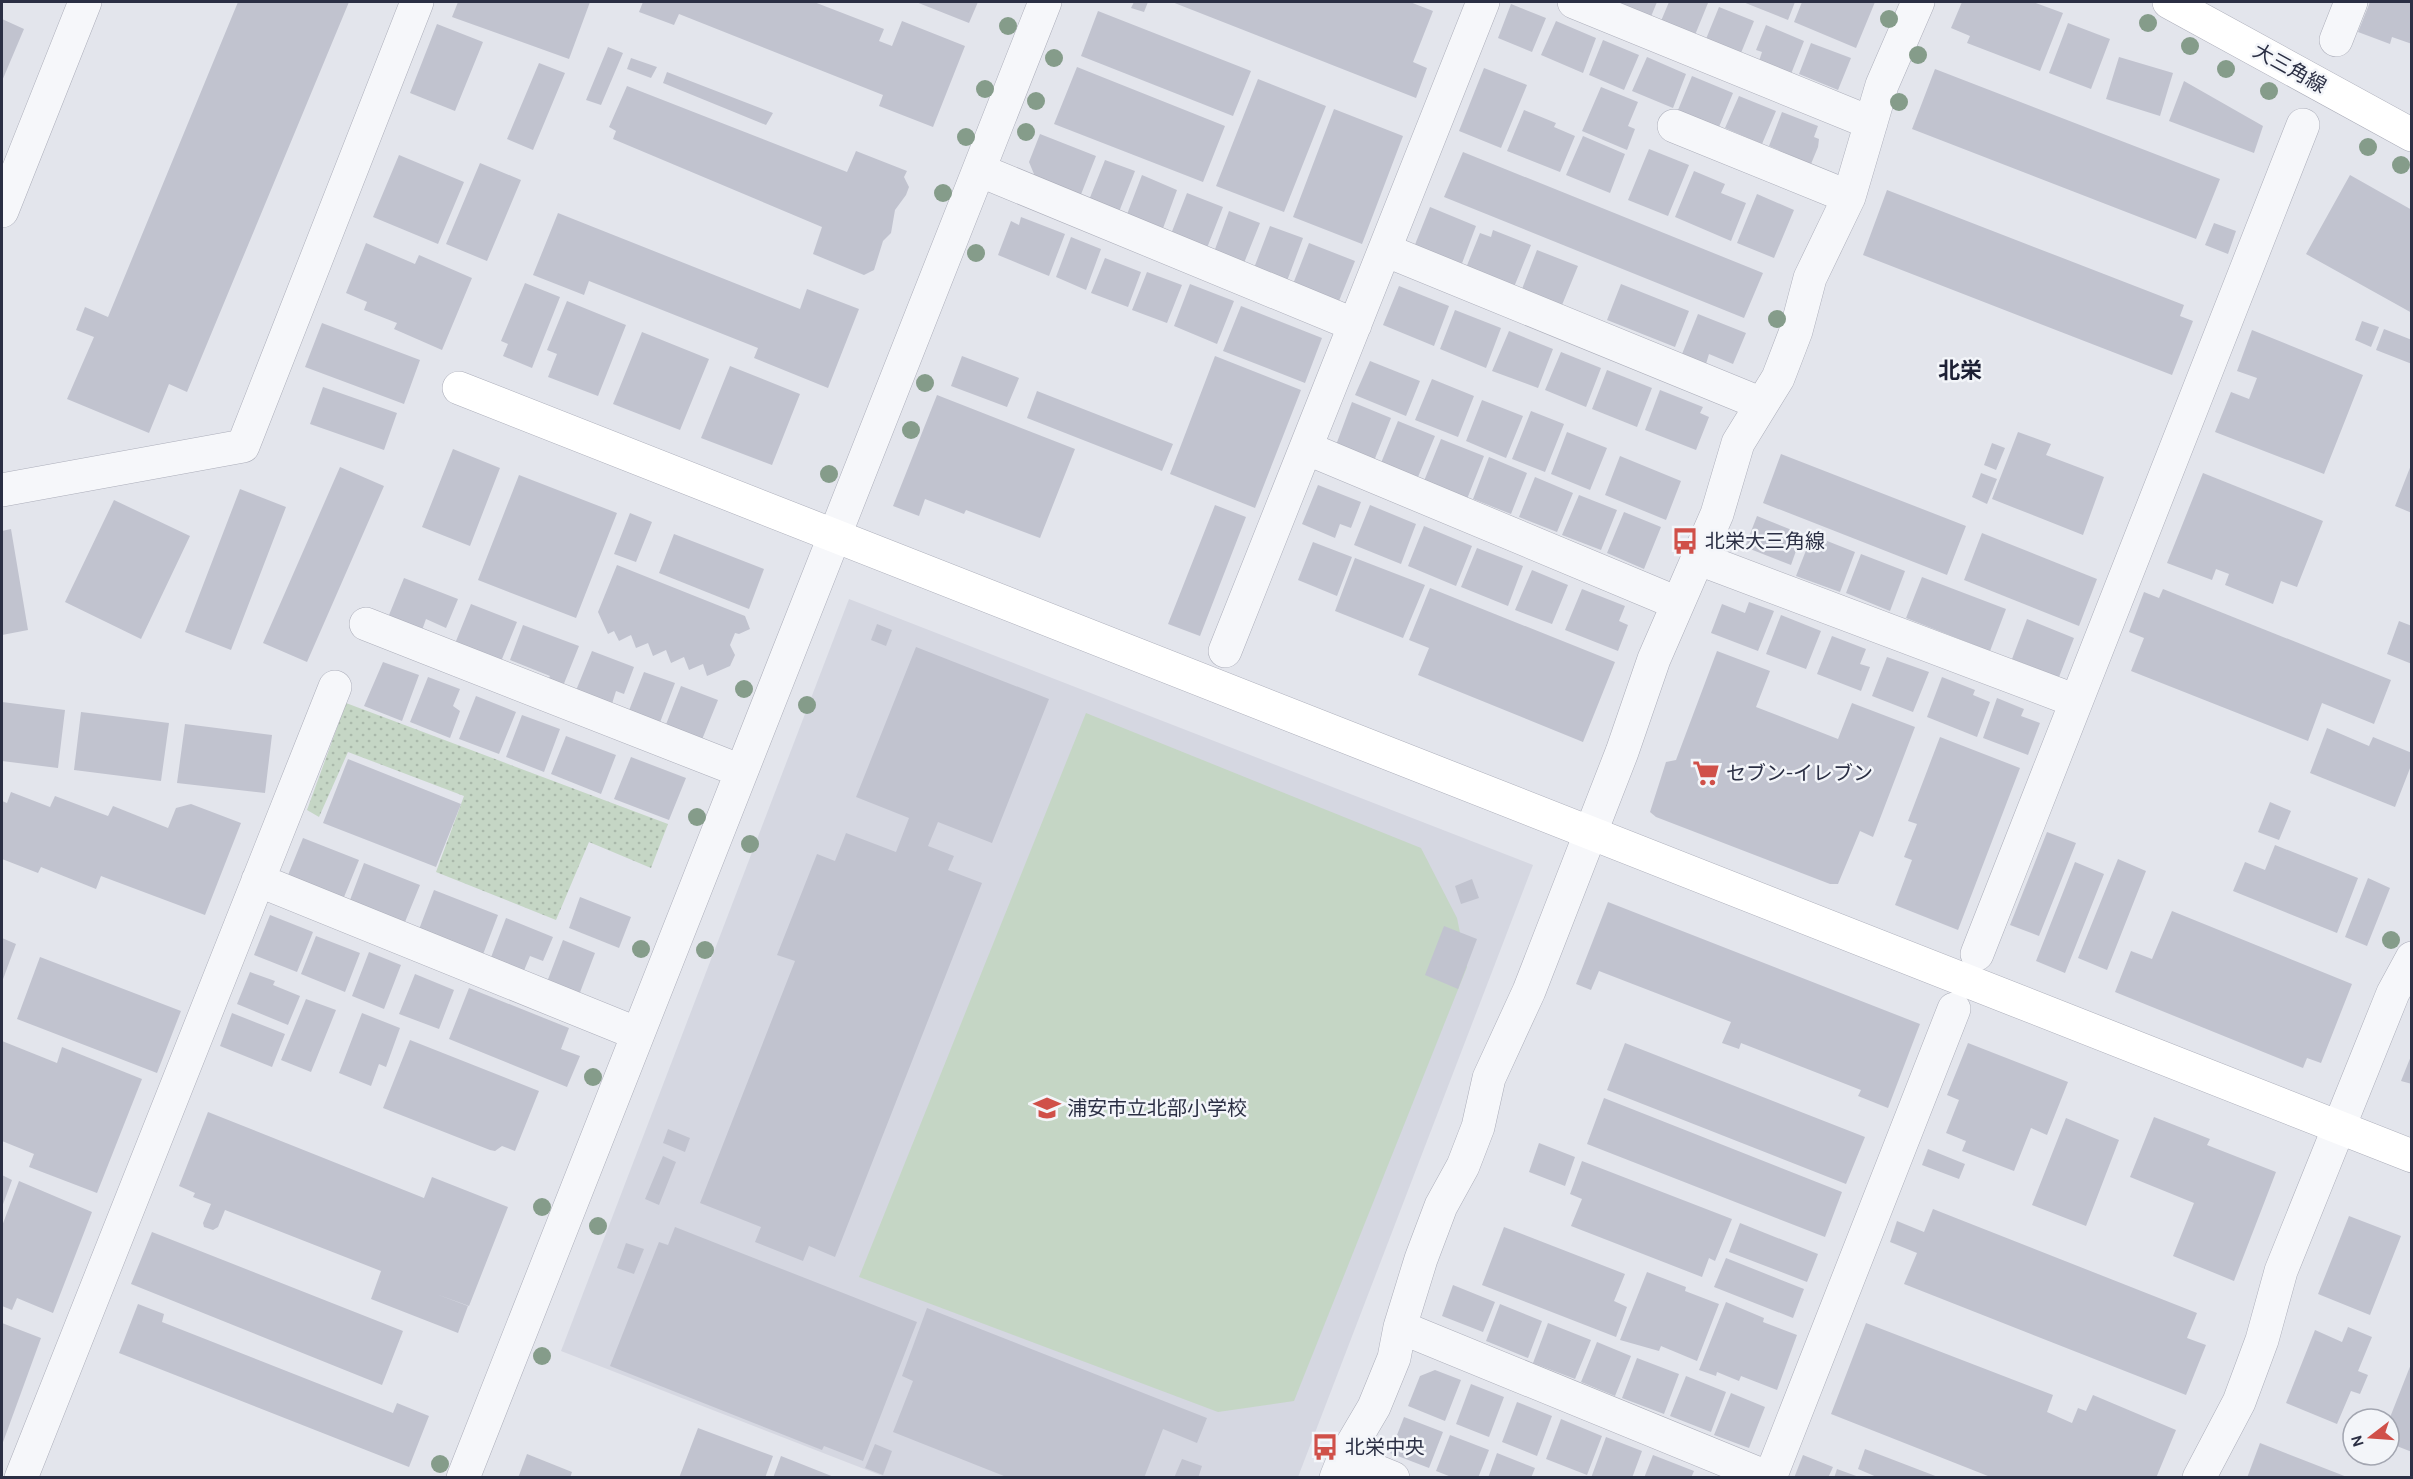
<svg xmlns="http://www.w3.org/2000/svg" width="2413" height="1479" font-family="Karla,'Noto Sans JP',sans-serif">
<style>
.built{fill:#d5d7e1}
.garden{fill:url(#garden-dots)}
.pitch{fill:#c5d6c5}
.building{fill:#c1c3cf}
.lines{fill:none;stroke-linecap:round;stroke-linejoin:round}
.street-casing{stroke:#acaeba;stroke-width:34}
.secondary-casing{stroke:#acaeba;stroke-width:34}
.street{stroke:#f6f7fa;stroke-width:33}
.secondary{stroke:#fff;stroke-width:33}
.tree{fill:#859c8a}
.labels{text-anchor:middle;stroke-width:5;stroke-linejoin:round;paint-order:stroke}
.street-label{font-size:20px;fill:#2b2f44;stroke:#f3f5f9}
.poi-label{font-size:20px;fill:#2b2f44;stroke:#f3f5f9;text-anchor:start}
.quarter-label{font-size:22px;font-weight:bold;fill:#1d2035;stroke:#f3f5f9}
</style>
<defs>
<pattern id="garden-dots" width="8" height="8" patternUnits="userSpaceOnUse" patternTransform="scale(1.5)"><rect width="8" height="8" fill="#c5d6c5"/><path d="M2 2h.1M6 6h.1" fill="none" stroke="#a9b8aa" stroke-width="1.8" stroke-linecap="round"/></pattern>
</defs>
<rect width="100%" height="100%" fill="#e3e5ec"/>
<path class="built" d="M849 599 1533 865 1298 1477H885L561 1351Z"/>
<path class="garden" d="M346 703 668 824 651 868 589 842 556 920 436 872 464 796 348 752 319 817 307 810Z"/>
<path class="pitch" d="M1086 713 1421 848 1457 918 1467 967 1294 1401 1218 1412 859 1277Z"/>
<path class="building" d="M238 2H349L187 392 169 384 149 433 67 399 94 337 76 330 85 307 108 317Z
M458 2H590L569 59 452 17Z
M643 2H814L884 29 879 41 892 46 902 21 965 46 933 127 879 106 883 95 679 14 674 25 639 12Z
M916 2H978L969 23Z
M1134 2H1148L1144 12 1131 8Z
M1172 2H1410L1433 11 1413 62 1427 68 1416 98Z
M1617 2H1657L1650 19 1615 5Z
M1669 2 1708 3 1695 35 1661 21Z
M1743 2H1795L1788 20Z
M1802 2H1875L1856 48 1794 22Z
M1962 2H2033L2063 13 2040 71 1967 43 1970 36 1951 28Z
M2370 2H2412V44L2392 37 2390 44 2358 32Z
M1511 4 1546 18 1532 52 1498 38Z
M1719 7 1754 21 1741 53 1706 39Z
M1098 11 1251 71 1233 116 1081 56Z
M2 19 24 29 2 81Z
M1556 21 1596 38 1583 73 1541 55Z
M2068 23 2110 39 2091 89 2049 73Z
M437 24 483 42 455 111 410 93Z
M1766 25 1804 41 1791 74 1759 61 1762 52 1756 50Z
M1603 40 1639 55 1624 90 1589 75Z
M1811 43 1851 58 1838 90 1799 74Z
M608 47 623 53 601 105 586 100Z
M1647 57 1686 74 1673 108 1632 91Z
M2119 57 2173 73 2160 116 2106 99Z
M631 58 657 67 651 78 627 69Z
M539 63 565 73 533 150 507 139Z
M1077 67 1225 126 1203 182 1054 124Z
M1484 68 1527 85 1501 148 1459 131Z
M1935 69 2220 179 2196 239 1912 129Z
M667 72 773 113 766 125 663 83Z
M1692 76 1733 93 1719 127 1678 110Z
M1258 79 1326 106 1284 212 1216 186Z
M2184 81 2263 126 2254 153 2169 121Z
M627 86 847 172 856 151 907 171 904 177 909 187 906 195 895 210 891 233 883 241 874 270 864 275 813 254 822 227 613 139 616 131 609 127Z
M1601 87 1638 102 1628 126 1635 129 1627 150 1582 131Z
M1739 96 1776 111 1762 144 1725 128Z
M1334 109 1403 136 1362 244 1293 217Z
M1524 110 1556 123 1554 127 1575 136 1560 172 1507 151Z
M1782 112 1818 126 1814 137 1819 139 1818 147 1811 164 1769 146Z
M1040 134 1096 156 1080 197 1036 179 1029 162Z
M1583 136 1625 154 1610 193 1566 175Z
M1649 149 1689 165 1668 216 1628 200Z
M1463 152 1763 273 1744 318 1444 197Z
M399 155 464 182 438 244 373 217Z
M1105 160 1135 171 1119 212 1089 200Z
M480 163 521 180 487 261 446 244Z
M1694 171 1725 184 1721 193 1746 203 1731 241 1675 217Z
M1142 175 1177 190 1162 231 1126 217Z
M2350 175 2412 210V313L2306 254Z
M1887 190 2184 305 2180 316 2193 321 2172 375 1863 255Z
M1187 193 1223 207 1207 248 1171 234Z
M1757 194 1794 210 1774 258 1737 243Z
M1430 207 1476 226 1461 266 1414 247Z
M1229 211 1260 223 1244 263 1214 252Z
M558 213 800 309 807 289 859 309 828 388 754 358 758 348 589 281 584 295 533 275Z
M1021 217 1065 234 1049 276 998 255 1011 221 1019 225Z
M2214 223 2236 231 2228 254 2205 245Z
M1270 226 1303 238 1287 281 1254 268Z
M1493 230 1531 245 1514 287 1466 268 1480 233 1491 237Z
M1071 237 1101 249 1086 290 1056 277Z
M366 243 415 264 419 255 472 278 442 350 394 329 397 323 364 310 367 302 346 293Z
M1309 243 1355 261 1339 301 1293 284Z
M1537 250 1578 266 1562 305 1522 289Z
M1105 258 1141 272 1128 307 1091 293Z
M1147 272 1182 285 1167 323 1132 310Z
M525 283 560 297 532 368 503 356 508 344 501 341Z
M1190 284 1234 301 1217 344 1174 326Z
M1621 284 1689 311 1675 347 1607 320Z
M1399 286 1449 306 1434 346 1383 325Z
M567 301 626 325 598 396 548 377 557 354 547 350Z
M1241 306 1322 338 1305 383 1223 351Z
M1455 310 1501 328 1486 368 1440 349Z
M1698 314 1746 333 1733 364 1709 354 1706 364 1682 354Z
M2362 321 2379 327 2371 347 2355 340Z
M322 323 420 360 404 404 305 367Z
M2384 329 2412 340V364L2376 350Z
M2252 330 2363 375 2324 474 2215 432 2231 392 2249 399 2257 378 2237 371Z
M1509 331 1553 349 1538 388 1492 371Z
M642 332 709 359 680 430 613 404Z
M1561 352 1601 368 1586 407 1545 390Z
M962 356 1019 378 1007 407 951 386Z
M1215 356 1301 390 1255 508 1170 474Z
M1370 361 1420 381 1406 416 1355 395Z
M730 366 800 394 772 465 701 438Z
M1607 370 1652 388 1637 427 1592 409Z
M1432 379 1474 396 1458 437 1415 420Z
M323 387 397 413 384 450 310 424Z
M1660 390 1703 407 1700 413 1709 417 1696 450 1645 430Z
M1037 391 1173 444 1162 471 1027 418Z
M937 395 1075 449 1040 538 966 510 964 514 925 499 919 516 893 506Z
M1482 400 1523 416 1506 458 1466 441Z
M1352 402 1391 418 1374 461 1336 445Z
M1531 411 1564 424 1545 472 1512 459Z
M1398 421 1435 436 1418 477 1381 463Z
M1567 432 1607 448 1590 490 1551 474Z
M2018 432 2051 444 2046 455 2104 477 2083 535 1992 499Z
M1441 439 1484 456 1467 499 1424 481Z
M1992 443 2005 448 1996 470 1984 465Z
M453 449 500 468 470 546 422 527Z
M1781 454 1966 526 1947 575 1763 503Z
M1620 456 1681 481 1666 520 1605 495Z
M1489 457 1527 473 1511 514 1473 499Z
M2411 465H2412V513L2395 506Z
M340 467 384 486 307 662 263 643Z
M1981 473 1997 479 1987 504 1972 497Z
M2203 473 2323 521 2297 587 2281 581 2273 604 2225 585 2229 574 2216 569 2212 580 2167 563Z
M519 475 617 513 576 618 478 580Z
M1535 477 1573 493 1557 532 1519 517Z
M1318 485 1361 502 1351 528 1340 524 1335 538 1302 524Z
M240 489 286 507 231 650 185 632Z
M1579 495 1617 510 1601 550 1562 535Z
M114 500 190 536 141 639 65 602Z
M1215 505 1246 517 1200 636 1168 624Z
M1370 505 1416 524 1401 564 1354 545Z
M1624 512 1661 527 1644 569 1607 553Z
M630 513 652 522 636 562 614 554Z
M1757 516 1802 534 1791 565 1745 547Z
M1424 526 1472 546 1456 586 1408 566Z
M11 529 28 630 2 635V531Z
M1982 533 2097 579 2079 626 1964 580Z
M674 534 764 569 749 609 659 573Z
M1812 535 1855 552 1840 592 1796 576Z
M1313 542 1352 557 1337 596 1298 580Z
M1477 548 1523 566 1508 606 1461 587Z
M1861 554 1905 571 1890 611 1846 593Z
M1355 558 1425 585 1403 638 1335 611Z
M617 565 745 616 750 629 739 634 735 633 730 645 735 655 730 666 707 676 703 664 689 670 684 657 671 663 666 650 653 656 648 643 636 648 631 635 619 641 614 631 608 634 598 612Z
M1532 570 1568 585 1552 624 1515 610Z
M1922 577 2006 609 1990 651 1906 618Z
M404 578 458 599 446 628 426 619 421 633 387 620Z
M1430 588 1615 662 1583 742 1418 675 1429 648 1409 640Z
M1582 589 1625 606 1619 621 1628 625 1618 651 1565 630Z
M2163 589 2391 680 2374 724 2322 703 2308 741 2131 671 2144 638 2129 632 2144 592 2159 598Z
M1749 602 1774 611 1758 651 1711 633 1722 604 1745 613Z
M471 604 517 622 500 664 454 646Z
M1781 615 1821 631 1806 669 1766 654Z
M2027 619 2074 638 2059 677 2012 659Z
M2399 621 2412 626V664L2387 654Z
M877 624 892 630 886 646 871 640Z
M523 625 579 646 563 686 548 680 550 676 510 660Z
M1832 636 1866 649 1860 664 1870 667 1861 691 1817 674Z
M916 647 1049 699 992 843 938 822 928 846 954 856 948 870 982 883 835 1257 809 1246 803 1261 755 1242 761 1227 700 1203 795 961 777 955 817 854 835 861 846 833 896 852 909 818 856 797Z
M592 651 634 667 624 694 616 691 611 707 575 693Z
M1717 651 1770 671 1756 707 1838 739 1852 703 1915 727 1873 837 1860 831 1838 884H1830L1656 817 1650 812 1666 762 1676 760Z
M1887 657 1929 672 1913 712 1872 696Z
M383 662 419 675 402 721 364 706Z
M644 672 675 683 659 725 628 713Z
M428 677 460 689 453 706 460 711 450 738 410 722Z
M1942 677 1975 690 1973 695 1990 702 1977 737 1927 717Z
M681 686 718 700 701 742 665 727Z
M476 696 516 712 499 754 459 739Z
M1997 698 2024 709 2021 716 2040 723 2028 755 1983 738Z
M2 702 65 710 58 768 2 761Z
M81 712 169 723 161 781 74 770Z
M522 715 560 729 544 772 506 757Z
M185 724 272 735 265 793 177 783Z
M2327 728 2369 746 2373 737 2412 753V763L2395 807 2310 773Z
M566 736 616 755 601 794 551 774Z
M1940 737 2020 768 1958 930 1895 905 1912 860 1904 857 1917 824 1908 821Z
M631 757 686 778 669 820 614 799Z
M348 759 461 804 436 867 323 823Z
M11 792 50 807 55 796 108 816 113 806 168 828 176 808 191 804 241 823 205 915 101 876 96 889 41 867 38 873 2 859V801L7 803Z
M2270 802 2291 811 2279 840 2258 832Z
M2047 832 2076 843 2039 936 2010 925Z
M303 838 359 860 342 902 286 880Z
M2275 845 2358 878 2337 933 2233 891 2245 862 2265 870Z
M2118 859 2146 871 2107 970 2078 958Z
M2075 862 2104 874 2065 973 2036 961Z
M364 863 420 885 405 922 350 900Z
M2368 878 2390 888 2367 946 2345 937Z
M1472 879 1479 898 1461 904 1455 886Z
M434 890 498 915 482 957 418 932Z
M580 897 631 917 619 948 569 928Z
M1608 902 1920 1024 1888 1108 1858 1096 1861 1090 1741 1043 1739 1049 1722 1043 1731 1022 1599 971 1591 990 1576 984Z
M2172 911 2352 984 2321 1063 2307 1058 2303 1068 2115 992 2131 951 2152 959Z
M270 915 313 932 297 972 254 955Z
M506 918 553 937 543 961 530 956 523 973 490 960Z
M1444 926 1477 939 1458 989 1425 975Z
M316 936 360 953 345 992 301 974Z
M2 938 16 944 2 982Z
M563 940 595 953 579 995 547 982Z
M369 952 401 965 384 1009 352 996Z
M40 957 181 1011 157 1073 17 1019Z
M250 972 275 981 273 985 300 996 288 1025 237 1004Z
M415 974 454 990 439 1029 399 1014Z
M469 988 569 1028 561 1049 580 1056 567 1087 449 1039Z
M306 999 336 1010 311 1072 281 1060Z
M232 1013 285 1034 272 1067 220 1046Z
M362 1013 400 1028 386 1067 379 1064 371 1086 339 1073Z
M410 1040 539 1091 515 1151 502 1146 495 1151 490 1150 383 1108Z
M2 1041 57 1063 62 1047 142 1079 97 1193 29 1167 34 1154 2 1141Z
M1625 1043 1865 1137 1846 1184 1607 1090Z
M1968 1043 2068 1082 2047 1135 2031 1128 2014 1171 1962 1151 1966 1141 1946 1133 1959 1100 1947 1095Z
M2411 1056H2412V1084L2401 1081Z
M1604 1098 1842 1192 1825 1237 1587 1144Z
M208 1112 424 1198 432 1177 508 1207 469 1306 436 1294 468 1306 458 1333 371 1299 381 1271 225 1210 218 1227 213 1230 204 1227 203 1223 211 1204 193 1197 195 1193 179 1186Z
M2154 1117 2210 1139 2207 1145 2276 1172 2234 1281 2173 1256 2194 1203 2130 1177Z
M2066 1118 2119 1140 2086 1226 2032 1205Z
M668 1129 690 1138 685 1152 663 1143Z
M1539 1143 1575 1157 1565 1186 1529 1172Z
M1928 1149 1965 1164 1959 1179 1922 1165Z
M663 1156 676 1162 659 1205 645 1199Z
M1582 1161 1732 1219 1715 1261 1709 1258 1702 1277 1571 1226 1582 1199 1570 1194Z
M2 1175 12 1180 2 1207Z
M19 1181 92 1212 53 1313 17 1298 12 1310 2 1306V1226Z
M1933 1209 2197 1313 2187 1338 2206 1345 2186 1395 1904 1284 1917 1253 1890 1242 1897 1221 1924 1232Z
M2349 1216 2401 1236 2370 1315 2318 1294Z
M1740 1223 1818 1254 1807 1282 1729 1252Z
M675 1227 917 1322 863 1461 824 1446 822 1450 610 1366 659 1242 668 1245Z
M1504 1227 1625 1274 1614 1301 1627 1307 1616 1337 1482 1285Z
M152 1232 403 1331 382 1385 131 1284Z
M626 1243 644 1249 634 1274 617 1268Z
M1726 1258 1804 1289 1793 1318 1714 1287Z
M1647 1272 1686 1287 1685 1291 1719 1304 1697 1361 1661 1346 1659 1351 1620 1340Z
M1453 1285 1495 1302 1483 1332 1442 1316Z
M1726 1302 1764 1318 1763 1322 1797 1335 1777 1390 1741 1376 1739 1381 1717 1372 1716 1376 1699 1370Z
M138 1304 164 1314 162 1322 393 1413 397 1403 429 1416 409 1467 119 1353Z
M1500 1304 1542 1321 1528 1358 1486 1341Z
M927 1308 1207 1418 1197 1443 1163 1429 1144 1478H1009L893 1432 913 1381 902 1376Z
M2 1323 41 1338 2 1445Z
M1548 1323 1591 1340 1575 1379 1533 1363Z
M1866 1323 2053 1395 2047 1412 2072 1423 2078 1408 2086 1411 2093 1395 2176 1430 2156 1478H1993L1831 1414Z
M2348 1327 2372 1337 2358 1371 2368 1375 2360 1394 2351 1391 2337 1424 2286 1403 2315 1330 2342 1342Z
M1597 1342 1631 1356 1615 1396 1581 1382Z
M1637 1358 1679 1374 1664 1414 1622 1398Z
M2411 1364H2412V1452L2389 1443V1420Z
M1435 1370 1461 1380 1445 1421 1408 1406 1420 1376Z
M1686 1376 1726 1392 1711 1432 1670 1416Z
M1471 1384 1504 1397 1489 1437 1456 1424Z
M1731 1393 1765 1407 1749 1448 1714 1435Z
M1517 1402 1552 1416 1537 1456 1502 1442Z
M1404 1417 1443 1432 1429 1468 1390 1453Z
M1561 1419 1602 1436 1587 1475 1546 1459Z
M698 1428 773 1456 765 1478H679Z
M1450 1435 1489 1450 1478 1478H1454L1436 1471Z
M1606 1437 1642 1451 1632 1478H1591Z
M2260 1443 2347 1477V1478H2247Z
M875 1444 892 1451 883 1475 865 1468Z
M1865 1449 1938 1477V1478H1879L1858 1469Z
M1497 1453 1535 1468 1531 1478H1488Z
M527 1454 572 1472 570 1478H518Z
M1653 1455 1694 1471 1691 1478H1644Z
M1803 1455 1833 1467 1828 1478H1794Z
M781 1456 834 1477V1478H773Z
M1182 1459 1202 1466 1198 1478H1174Z
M1837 1469 1859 1477V1478H1834Z"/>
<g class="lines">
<defs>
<path id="street" d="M1574 2 1871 123
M2336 40 2351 2
M1674 126 1849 197
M979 170 1355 325
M2 211 85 2
M1385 250 1762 404
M1306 448 1677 603
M2 490 243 446 417 2
M1697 558 2076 701
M366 624 741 771
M1225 651 1483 2
M258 880 638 1034
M1977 954 2303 125
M1400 1327 1769 1478
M1344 1458 1393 1478
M21 1478 335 687
M463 1478 1045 2
M1336 1478 1344 1458 1374 1407 1394 1358 1400 1327 1421 1259 1441 1206 1463 1166 1478 1127 1489 1078 1529 991 1622 752 1654 659 1717 514 1738 443 1778 378 1796 331 1810 278 1849 197 1882 85 1918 2
M1770 1478 1954 1009
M2199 1478 2239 1402 2262 1340 2281 1271 2393 993 2412 958"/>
<path id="secondary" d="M2169 2 2412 135
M459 388 2412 1156"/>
</defs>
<use href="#street" class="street-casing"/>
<use href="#secondary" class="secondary-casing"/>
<use href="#street" class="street"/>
<use href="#secondary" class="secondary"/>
</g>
<g class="tree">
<circle cx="1889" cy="19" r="9"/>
<circle cx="2148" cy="23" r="9"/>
<circle cx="1008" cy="26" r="9"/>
<circle cx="2190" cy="46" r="9"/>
<circle cx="1918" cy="55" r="9"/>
<circle cx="1054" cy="58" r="9"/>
<circle cx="2226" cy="69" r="9"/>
<circle cx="985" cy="89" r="9"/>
<circle cx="2269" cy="91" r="9"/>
<circle cx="1036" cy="101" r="9"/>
<circle cx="1899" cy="102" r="9"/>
<circle cx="1026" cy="132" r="9"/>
<circle cx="966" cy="137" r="9"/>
<circle cx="2368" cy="147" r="9"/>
<circle cx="2401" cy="165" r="9"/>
<circle cx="943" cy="193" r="9"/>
<circle cx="976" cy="253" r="9"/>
<circle cx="1777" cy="319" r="9"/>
<circle cx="925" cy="383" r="9"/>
<circle cx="911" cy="430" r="9"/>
<circle cx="829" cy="474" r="9"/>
<circle cx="744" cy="689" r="9"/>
<circle cx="807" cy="705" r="9"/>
<circle cx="697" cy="817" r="9"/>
<circle cx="750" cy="844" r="9"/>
<circle cx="2391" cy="940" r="9"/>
<circle cx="641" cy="949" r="9"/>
<circle cx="705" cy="950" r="9"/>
<circle cx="593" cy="1077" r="9"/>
<circle cx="542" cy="1207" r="9"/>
<circle cx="598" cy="1226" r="9"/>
<circle cx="542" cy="1356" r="9"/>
<circle cx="440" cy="1464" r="9"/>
</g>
<defs>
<symbol id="bus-bare" viewBox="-9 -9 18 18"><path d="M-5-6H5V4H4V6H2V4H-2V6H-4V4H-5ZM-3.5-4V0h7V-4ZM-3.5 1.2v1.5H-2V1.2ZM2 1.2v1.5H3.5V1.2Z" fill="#d05049" stroke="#f3f5f9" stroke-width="2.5" paint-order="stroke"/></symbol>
<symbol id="supermarket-bare" viewBox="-9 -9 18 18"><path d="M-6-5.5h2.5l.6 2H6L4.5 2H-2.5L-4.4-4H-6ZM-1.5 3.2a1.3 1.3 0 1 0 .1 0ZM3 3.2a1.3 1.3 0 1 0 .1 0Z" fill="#d05049" stroke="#f3f5f9" stroke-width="2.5" paint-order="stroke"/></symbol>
<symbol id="school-bare" viewBox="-9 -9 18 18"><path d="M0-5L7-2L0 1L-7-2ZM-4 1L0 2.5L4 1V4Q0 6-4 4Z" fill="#d05049" stroke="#f3f5f9" stroke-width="2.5" paint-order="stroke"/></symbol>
</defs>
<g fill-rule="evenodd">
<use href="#bus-bare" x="1666" y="522" width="38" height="38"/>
<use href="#supermarket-bare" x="1687" y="754" width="38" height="38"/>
<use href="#school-bare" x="1028" y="1089" width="38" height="38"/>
<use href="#bus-bare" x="1306" y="1428" width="38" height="38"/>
</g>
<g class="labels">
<g class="street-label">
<text transform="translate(2290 68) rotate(29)" y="7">大三角線</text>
</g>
<g class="poi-label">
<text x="1705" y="548">北栄大三角線</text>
<text x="1726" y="780">セブン-イレブン</text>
<text x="1067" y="1115">浦安市立北部小学校</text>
<text x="1345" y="1454">北栄中央</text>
</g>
<g class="quarter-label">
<text x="1960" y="378">北栄</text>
</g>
</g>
<rect width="2413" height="1479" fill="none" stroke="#2b2f44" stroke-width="6"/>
<g transform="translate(2371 1437) rotate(253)"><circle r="28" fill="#f3f5f9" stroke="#a3a6b1" stroke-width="1.5"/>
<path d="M0-4.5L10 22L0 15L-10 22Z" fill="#d05049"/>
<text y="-9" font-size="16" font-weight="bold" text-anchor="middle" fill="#2b2f44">N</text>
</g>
</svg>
